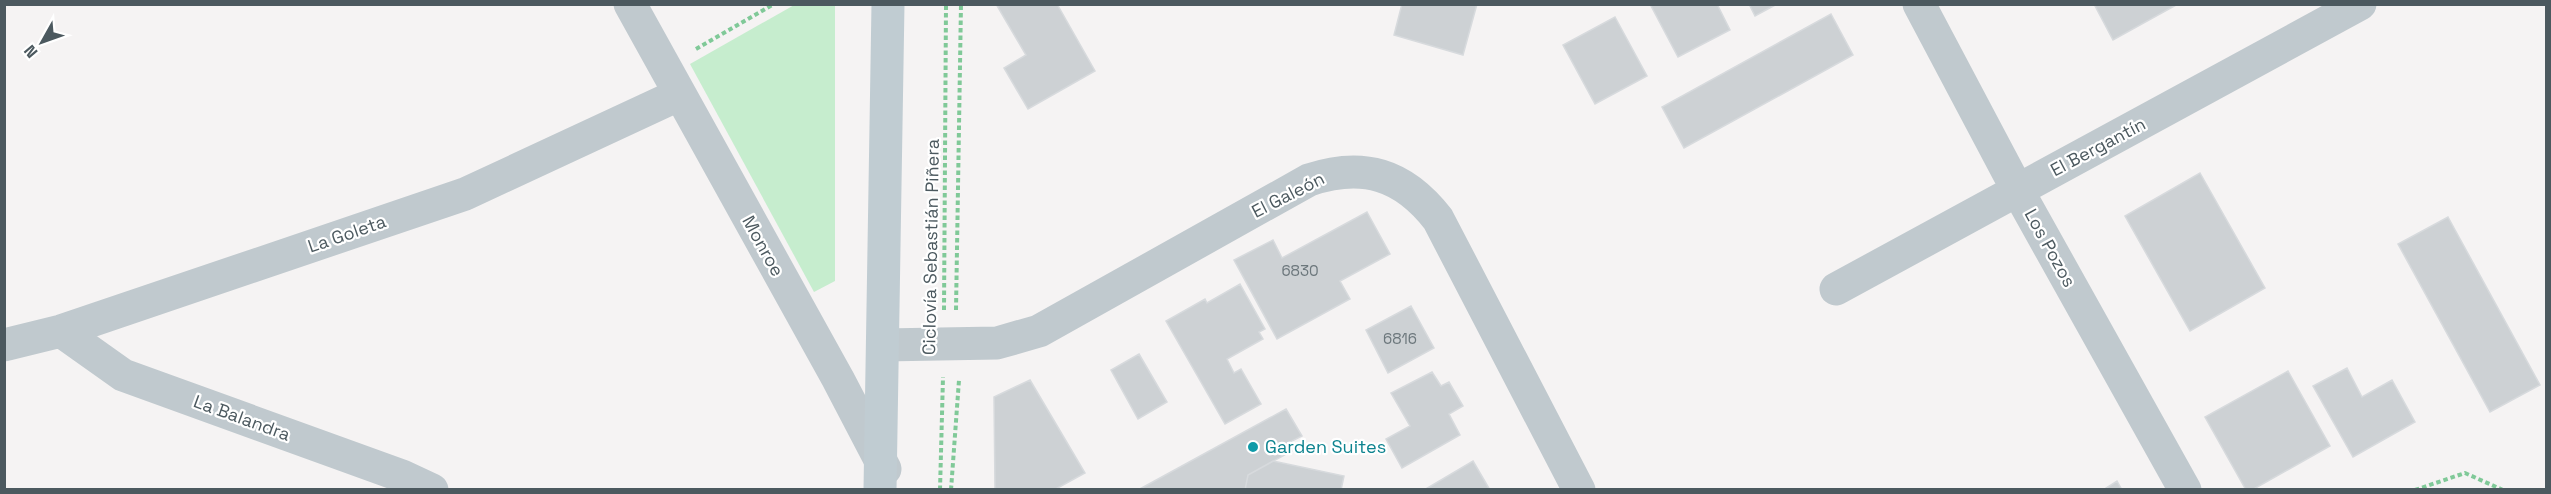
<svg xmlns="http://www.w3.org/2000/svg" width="2551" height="494" font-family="'Space Grotesk',sans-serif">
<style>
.green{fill:#c6edce}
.building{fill:#cdd1d4;stroke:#d7dadd;stroke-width:1.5}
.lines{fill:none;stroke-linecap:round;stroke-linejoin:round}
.path{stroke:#80c998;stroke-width:4;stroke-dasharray:4.5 3;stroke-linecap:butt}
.street{stroke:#c0c9ce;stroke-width:33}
.secondary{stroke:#c0ccd2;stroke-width:33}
.culture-dot{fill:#0f9aa8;stroke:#fff;stroke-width:2}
.labels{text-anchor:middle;stroke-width:4.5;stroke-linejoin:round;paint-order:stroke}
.number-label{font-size:15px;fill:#6c777c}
.street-label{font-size:18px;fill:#4c595f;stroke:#fff}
.culture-label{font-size:18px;fill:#0d838f;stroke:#fff;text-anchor:start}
</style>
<rect width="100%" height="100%" fill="#f5f3f3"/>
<path class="green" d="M796 4 835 5V281L814 292 690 64Z"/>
<path class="building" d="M996 4H1057L1095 71 1028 109 1004 68 1026 55Z
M1402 4H1477L1463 55 1394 35Z
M1650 4H1717L1730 30 1678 57Z
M1749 4H1777L1755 16Z
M2094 4H2178L2113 40Z
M1831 14 1853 55 1684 148 1662 107Z
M1615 17 1647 76 1595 104 1563 45Z
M2200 173 2265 288 2190 331 2125 216Z
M1367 212 1390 254 1340 281 1350 299 1277 339 1234 260 1273 240 1282 258Z
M2448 217 2540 385 2490 412 2398 244Z
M1240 284 1265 329 1259 332 1263 339 1227 359 1234 373 1241 369 1261 404 1225 424 1166 321 1205 299 1207 303Z
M1411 306 1434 348 1388 373 1366 330Z
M1139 354 1167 402 1138 419 1111 370Z
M2347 368 2362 397 2392 380 2415 422 2353 457 2313 386Z
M2288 371 2330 446 2252 490H2246L2205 417Z
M1432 372 1441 386 1449 382 1463 406 1449 414 1460 435 1402 468 1386 439 1410 426 1391 393Z
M1030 380 1085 473 1054 490H995L994 397Z
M1286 409 1302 436 1288 443 1292 451 1248 475 1245 490H1138Z
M1273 461 1344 476 1341 490H1245L1248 475Z
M1473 461 1490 490H1424Z
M2117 481 2122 490H2103Z"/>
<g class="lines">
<path class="path" d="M696 49 774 4
M944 310 946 4
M956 310 961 4
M940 490 943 377
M951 490 959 380
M2415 490 2465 473 2503 490"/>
<path class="street" d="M630 4 838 379 885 469
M1919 4 2018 191 2185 490
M1836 289 2360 4
M61 331 123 375 402 476 432 490
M4 345 61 331 465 194 678 95
M883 345 997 343 1039 331 1309 180C1363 162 1403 174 1438 219L1579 490"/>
<path class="secondary" d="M880 490 888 4"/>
</g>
<circle class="culture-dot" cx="1253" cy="447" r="6"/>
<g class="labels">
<g class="number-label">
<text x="1300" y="276">6830</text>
<text x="1400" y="344">6816</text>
</g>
<g class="street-label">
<text transform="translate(2098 147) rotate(-28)" y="6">El Bergantín</text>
<text transform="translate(1288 195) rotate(-27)" y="6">El Galeón</text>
<text transform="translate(347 234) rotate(-19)" y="6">La Goleta</text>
<text transform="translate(763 246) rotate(61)" y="6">Monroe</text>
<text transform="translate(931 247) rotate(-89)" y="6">Ciclovía Sebastián Piñera</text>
<text transform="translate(2050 248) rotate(61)" y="6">Los Pozos</text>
<text transform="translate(242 418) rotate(20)" y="6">La Balandra</text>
</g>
<g class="culture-label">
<text x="1265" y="453">Garden Suites</text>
</g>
</g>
<rect width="2551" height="494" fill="none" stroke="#4c595f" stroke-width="12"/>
<g transform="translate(42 42) rotate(230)" stroke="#ffffff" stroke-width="4.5" paint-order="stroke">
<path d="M0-4.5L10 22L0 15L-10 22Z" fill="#4c595f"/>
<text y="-9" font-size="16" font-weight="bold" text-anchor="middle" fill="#4c595f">N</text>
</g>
</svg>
